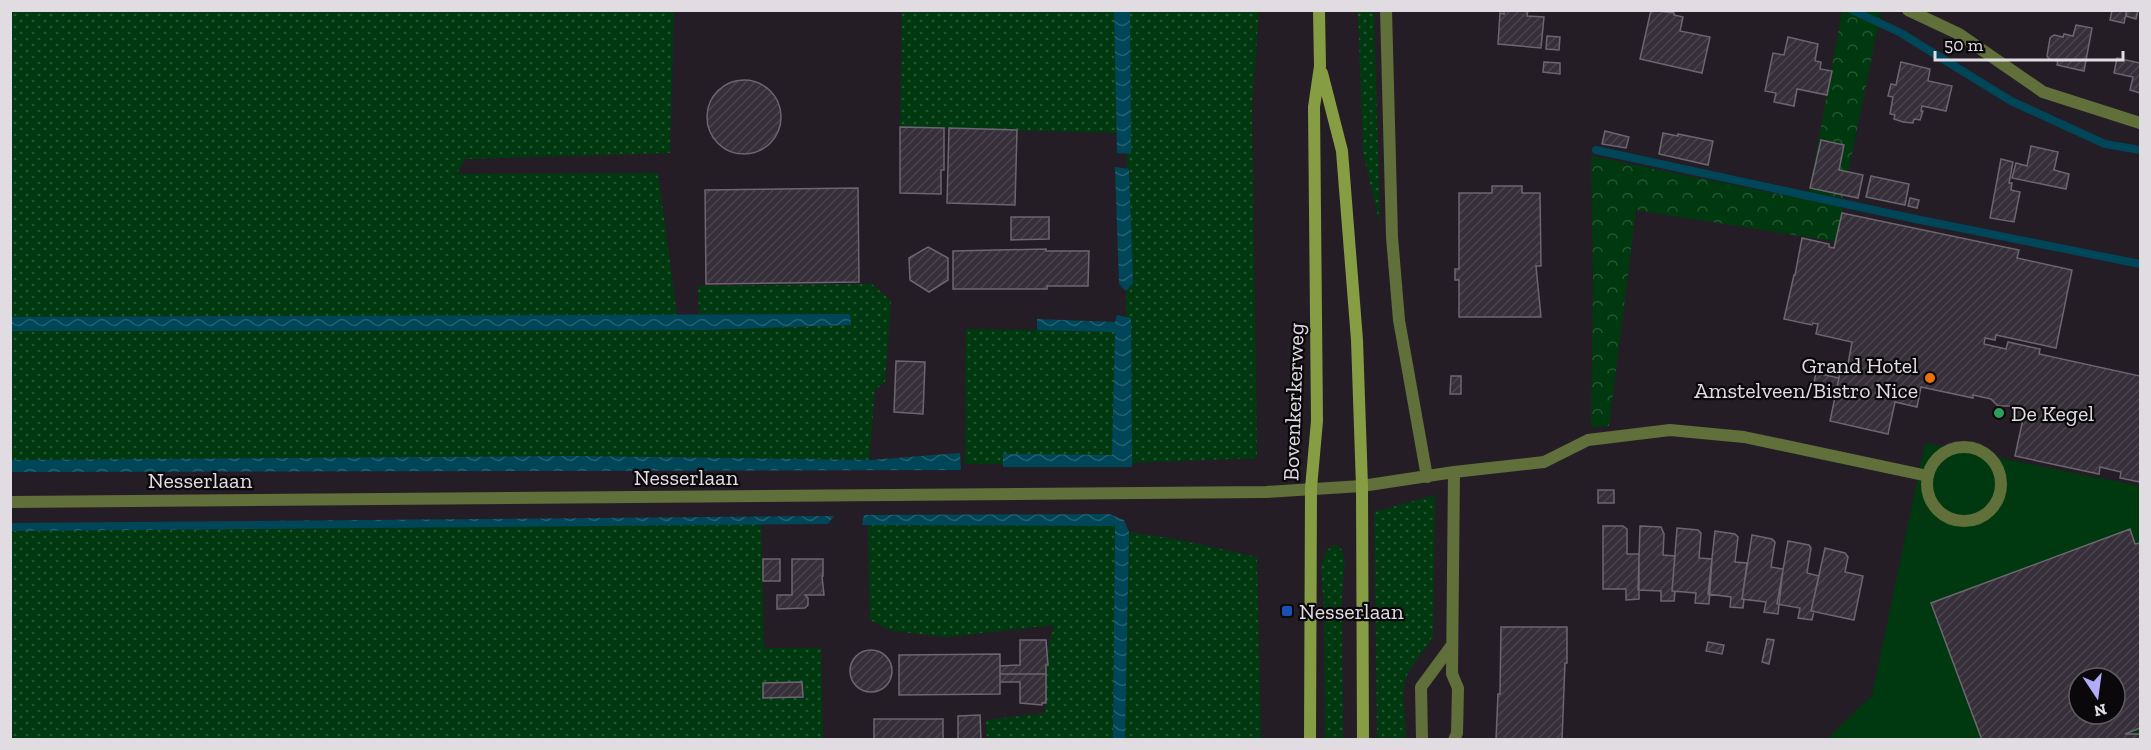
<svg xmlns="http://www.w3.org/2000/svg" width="2151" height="750" font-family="'Zilla Slab',serif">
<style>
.grass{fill:url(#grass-dots)}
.forest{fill:url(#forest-crowns)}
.pitch{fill:#00390f;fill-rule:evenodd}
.water{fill:url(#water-waves)}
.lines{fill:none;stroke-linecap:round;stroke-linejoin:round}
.stream{stroke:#004659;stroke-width:8}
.building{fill:url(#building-hatch);stroke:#6d6671;stroke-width:1.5;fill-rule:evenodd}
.minor{stroke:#616f3a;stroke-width:12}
.secondary{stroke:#869d44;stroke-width:12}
.food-dot{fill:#e8710a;stroke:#0b080c;stroke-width:2}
.leisure-dot{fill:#2e9e5b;stroke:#0b080c;stroke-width:2}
.transit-dot{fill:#1a4fb4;stroke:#0b080c;stroke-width:2}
.labels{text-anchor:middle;stroke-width:4.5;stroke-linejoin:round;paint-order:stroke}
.poi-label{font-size:22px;fill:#e0dce2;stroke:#0b080c;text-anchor:start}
.street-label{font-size:22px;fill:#e0dce2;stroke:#0b080c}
</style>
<defs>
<pattern id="grass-dots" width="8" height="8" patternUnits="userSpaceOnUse" patternTransform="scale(1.5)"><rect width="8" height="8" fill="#00390f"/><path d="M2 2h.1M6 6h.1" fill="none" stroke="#255532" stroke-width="1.8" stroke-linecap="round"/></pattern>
<pattern id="forest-crowns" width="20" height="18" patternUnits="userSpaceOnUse" patternTransform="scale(1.5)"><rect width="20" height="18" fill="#00390f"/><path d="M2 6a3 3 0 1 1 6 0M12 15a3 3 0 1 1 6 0" fill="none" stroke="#255532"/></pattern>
<pattern id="water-waves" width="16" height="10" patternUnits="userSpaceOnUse" patternTransform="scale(1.5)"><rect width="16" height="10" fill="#004659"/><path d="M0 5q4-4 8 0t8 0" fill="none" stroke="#256071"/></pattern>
<pattern id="building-hatch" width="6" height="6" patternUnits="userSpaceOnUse" patternTransform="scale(1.5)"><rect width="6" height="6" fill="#37303a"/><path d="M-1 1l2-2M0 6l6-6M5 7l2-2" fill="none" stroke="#4a444d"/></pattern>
</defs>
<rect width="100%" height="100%" fill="#241d26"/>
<path class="grass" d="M10 11H674L670 153 465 159 457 174 658 173 677 315 11 317Z
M902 11H1114L1117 133 900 127Z
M1130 11H1259L1252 107 1257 458 1132 463 1131 318 1126 317V291L1133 283 1129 170 1127 169V154L1131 153Z
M1358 11H1374L1380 225 1363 153Z
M872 284 891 301 885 382 875 390 869 460 574 456 11 460 10 331 702 330 851 325 850 314H699L698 286Z
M966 329 1115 331 1112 456 1003 454V464H965Z
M1435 495 1433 636C1425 652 1410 664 1405 681 1401 694 1406 725 1406 739H1377L1374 512Z
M761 524 764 648H821L823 739H11L10 531Z
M868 525 1115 526 1113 739H987L986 720 1045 713 1046 657 1054 625 947 637 892 631 870 620Z
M1129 532 1180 540 1257 557 1261 739 1125 740Z
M1335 544 1342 550 1345 561 1342 595 1343 739H1325L1324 608 1321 567 1326 551Z"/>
<path class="forest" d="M1877 10 1881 12 1843 198 1809 192 1842 11Z
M1591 156 1842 207 1843 220 1839 242 1636 210 1609 426 1591 427 1593 285Z"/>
<path class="pitch" d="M1925 443 2140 486V739L1826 740 1872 695ZM2079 678H2115V714H2079Z"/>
<path class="water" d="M1114 11H1130L1131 154 1117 153Z
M1115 167 1129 169 1133 283 1126 291 1119 284Z
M850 314 851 325 702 330 10 331 11 317Z
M1117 315 1131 318 1132 467H1003V454L1112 455 1115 332 1037 330V319L1115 322Z
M960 453 961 470 10 472 11 460 574 456 869 460Z
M1109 514 1124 520 1129 532 1125 739H1113L1115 526 862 525 864 515Z
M834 516 828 524 10 531 11 523Z"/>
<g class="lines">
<path class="stream" d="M1852 10 1901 33 2011 101 2105 144 2140 150
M1596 150 1906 217 2140 264"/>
</g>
<path class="building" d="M1504 10H1528L1527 16 1544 17 1541 48 1498 44 1500 13 1504 14Z
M1651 10 1674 13V15L1683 17 1680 31 1710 37 1702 73 1640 59Z
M2112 10H2127L2124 23 2110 20Z
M2127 10H2138L2136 19 2126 16Z
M2076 25 2092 28 2084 71 2057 65 2058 61 2049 59 2047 56 2050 38 2054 35 2063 37 2064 34 2073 36Z
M1547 36 1560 37 1559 50 1546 49Z
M1788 37 1818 44 1815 61 1821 62 1820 69 1832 71 1827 95 1797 89 1794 106 1774 102 1776 93 1765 91 1773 53 1784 55Z
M2117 58 2140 63V93L2130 90 2133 77 2114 73Z
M1544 62 1560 63V74L1543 72Z
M1901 62 1930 69 1928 81 1952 86 1946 111 1922 106 1921 111H1923L1920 120 1914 119 1913 123 1903 122 1894 119 1895 115 1890 114 1893 97 1888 96 1891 84 1896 85Z
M707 117a37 37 0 1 1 74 0a37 37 0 1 1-74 0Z
M900 127 944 128V170H941V194L900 193Z
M949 128 1017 130 1015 205 947 203Z
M1605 131 1629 137 1626 148 1602 144Z
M1663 133 1678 136V134L1713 141 1708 165 1659 154Z
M1821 140 1844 145 1839 170 1863 175 1858 198 1810 188Z
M2031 146 2058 152 2054 170 2069 174 2066 189 2012 178 2016 163 2027 166Z
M2001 159 2013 162 2009 183H2012L2011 190 2020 192 2014 222 1990 218Z
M1871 176 1909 184 1905 205 1866 197Z
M1492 186H1522V193H1540L1541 266H1536L1541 317H1459V280H1455V269H1459V193H1492Z
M858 188 859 282 706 284 705 190Z
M1910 198 1919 200 1917 208 1908 206Z
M1842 213 2019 250 2017 258 2072 270 2056 348 1996 335 1995 340 1985 338 1984 344 2006 349 2008 342 2040 349 2039 354 2140 376V482L2120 478 2121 472 2100 467 2099 474 2015 456 2023 419 2018 418 2011 406H1998L1991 399 1973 395V398L1921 387 1917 407 1895 402 1888 434 1830 421 1842 363 1848 364 1852 342 1816 334 1818 324 1813 323 1812 325 1784 319 1794 275H1795L1802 238 1829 244V247L1834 248Z
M1011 217H1049V239L1011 240Z
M928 247 948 258V280L929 292 910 280 909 258Z
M1046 249V251H1089L1088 286H1047V289H953V251Z
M896 361 925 362 923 414 894 412Z
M1816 373 1839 378 1836 391 1813 387Z
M1451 376H1461V394H1450Z
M1598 490H1614V503H1598Z
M1603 526H1623L1627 529V554H1639V599L1626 600V589H1603Z
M1640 526 1661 527 1664 534 1663 555 1675 556 1672 591 1675 592 1674 601H1661V591L1638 590Z
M1677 528 1698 530 1701 533 1699 558 1712 559 1709 604 1695 603 1696 593 1672 591Z
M2130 529 2135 544 2140 543V728L2125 734H2140V740H1982L1931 603ZM2079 678H2115V714H2079Z
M1715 531 1735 534 1738 537 1735 562 1747 563 1742 599H1744L1743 608 1730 607 1731 597 1708 594Z
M1752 535 1772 539 1775 542 1771 567 1783 569 1778 614 1764 612 1766 602 1742 599Z
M1788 541 1809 545 1811 548 1807 573 1819 576 1811 611H1814L1812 620 1798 618 1800 608 1777 604Z
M1825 548 1845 553 1848 557 1845 572 1863 576 1854 620 1811 611Z
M763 559H780V581H763Z
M792 559H823V576H822L824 595H805L808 598V605L805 608 777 609V595H792Z
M1501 627H1567V663H1565L1562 740H1496L1498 694H1500Z
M1767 639 1774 640 1769 664 1762 662Z
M1020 640H1046L1048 665H1046V674H1000V666L1020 665Z
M1708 642 1724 645 1722 654 1706 651Z
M850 671a21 21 0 1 1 42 0a21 21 0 1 1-42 0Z
M1000 654V694L899 695V655Z
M1000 674H1046V703H1042V705L1020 703V682H1000Z
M802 682 803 697 763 698V683Z
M980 715 981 740H958V716Z
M874 719H943V740H874Z"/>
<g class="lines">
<path class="minor" d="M1386 10 1392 237 1399 320 1427 477
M1908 10 1959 34 2043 92 2140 123
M1927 484a37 37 0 1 1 74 0a37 37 0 1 1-74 0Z
M1454 472 1452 674 1458 688 1457 733 1454 740
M10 502 1266 492 1362 486 1454 472 1544 462 1588 440 1670 430 1744 437 1928 476
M1422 740 1421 687 1452 645"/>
<path class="secondary" d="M1322 73 1342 151 1357 340 1362 486 1363 740
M1310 740 1311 488 1317 421 1314 107 1320 66 1319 10"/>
</g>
<circle class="food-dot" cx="1930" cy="378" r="6"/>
<circle class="leisure-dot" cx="1999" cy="413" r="6"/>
<rect class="transit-dot" x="1281" y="605" width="12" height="12" rx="3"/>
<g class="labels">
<g class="poi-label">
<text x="1918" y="373" text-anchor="end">Grand Hotel<tspan x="1918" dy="25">Amstelveen/Bistro Nice</tspan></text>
<text x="2011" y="421">De Kegel</text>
<text x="1299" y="619">Nesserlaan</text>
</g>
<g class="street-label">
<text transform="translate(1293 402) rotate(-88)" y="8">Bovenkerkerweg</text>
<text x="686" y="485">Nesserlaan</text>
<text x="200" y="488">Nesserlaan</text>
</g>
</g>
<rect width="2151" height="750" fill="none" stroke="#e0dce2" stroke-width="24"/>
<g transform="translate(2097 696) rotate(167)"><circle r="28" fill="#0b080c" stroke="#605d62" stroke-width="1.5"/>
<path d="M0-4.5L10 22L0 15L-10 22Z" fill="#b3adf9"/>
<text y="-9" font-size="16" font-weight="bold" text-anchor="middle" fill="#e0dce2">N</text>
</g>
<path d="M1935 51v9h188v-9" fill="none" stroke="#e0dce2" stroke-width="3"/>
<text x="1944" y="51" font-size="18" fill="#e0dce2" stroke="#0b080c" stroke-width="4.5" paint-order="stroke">50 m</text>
</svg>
